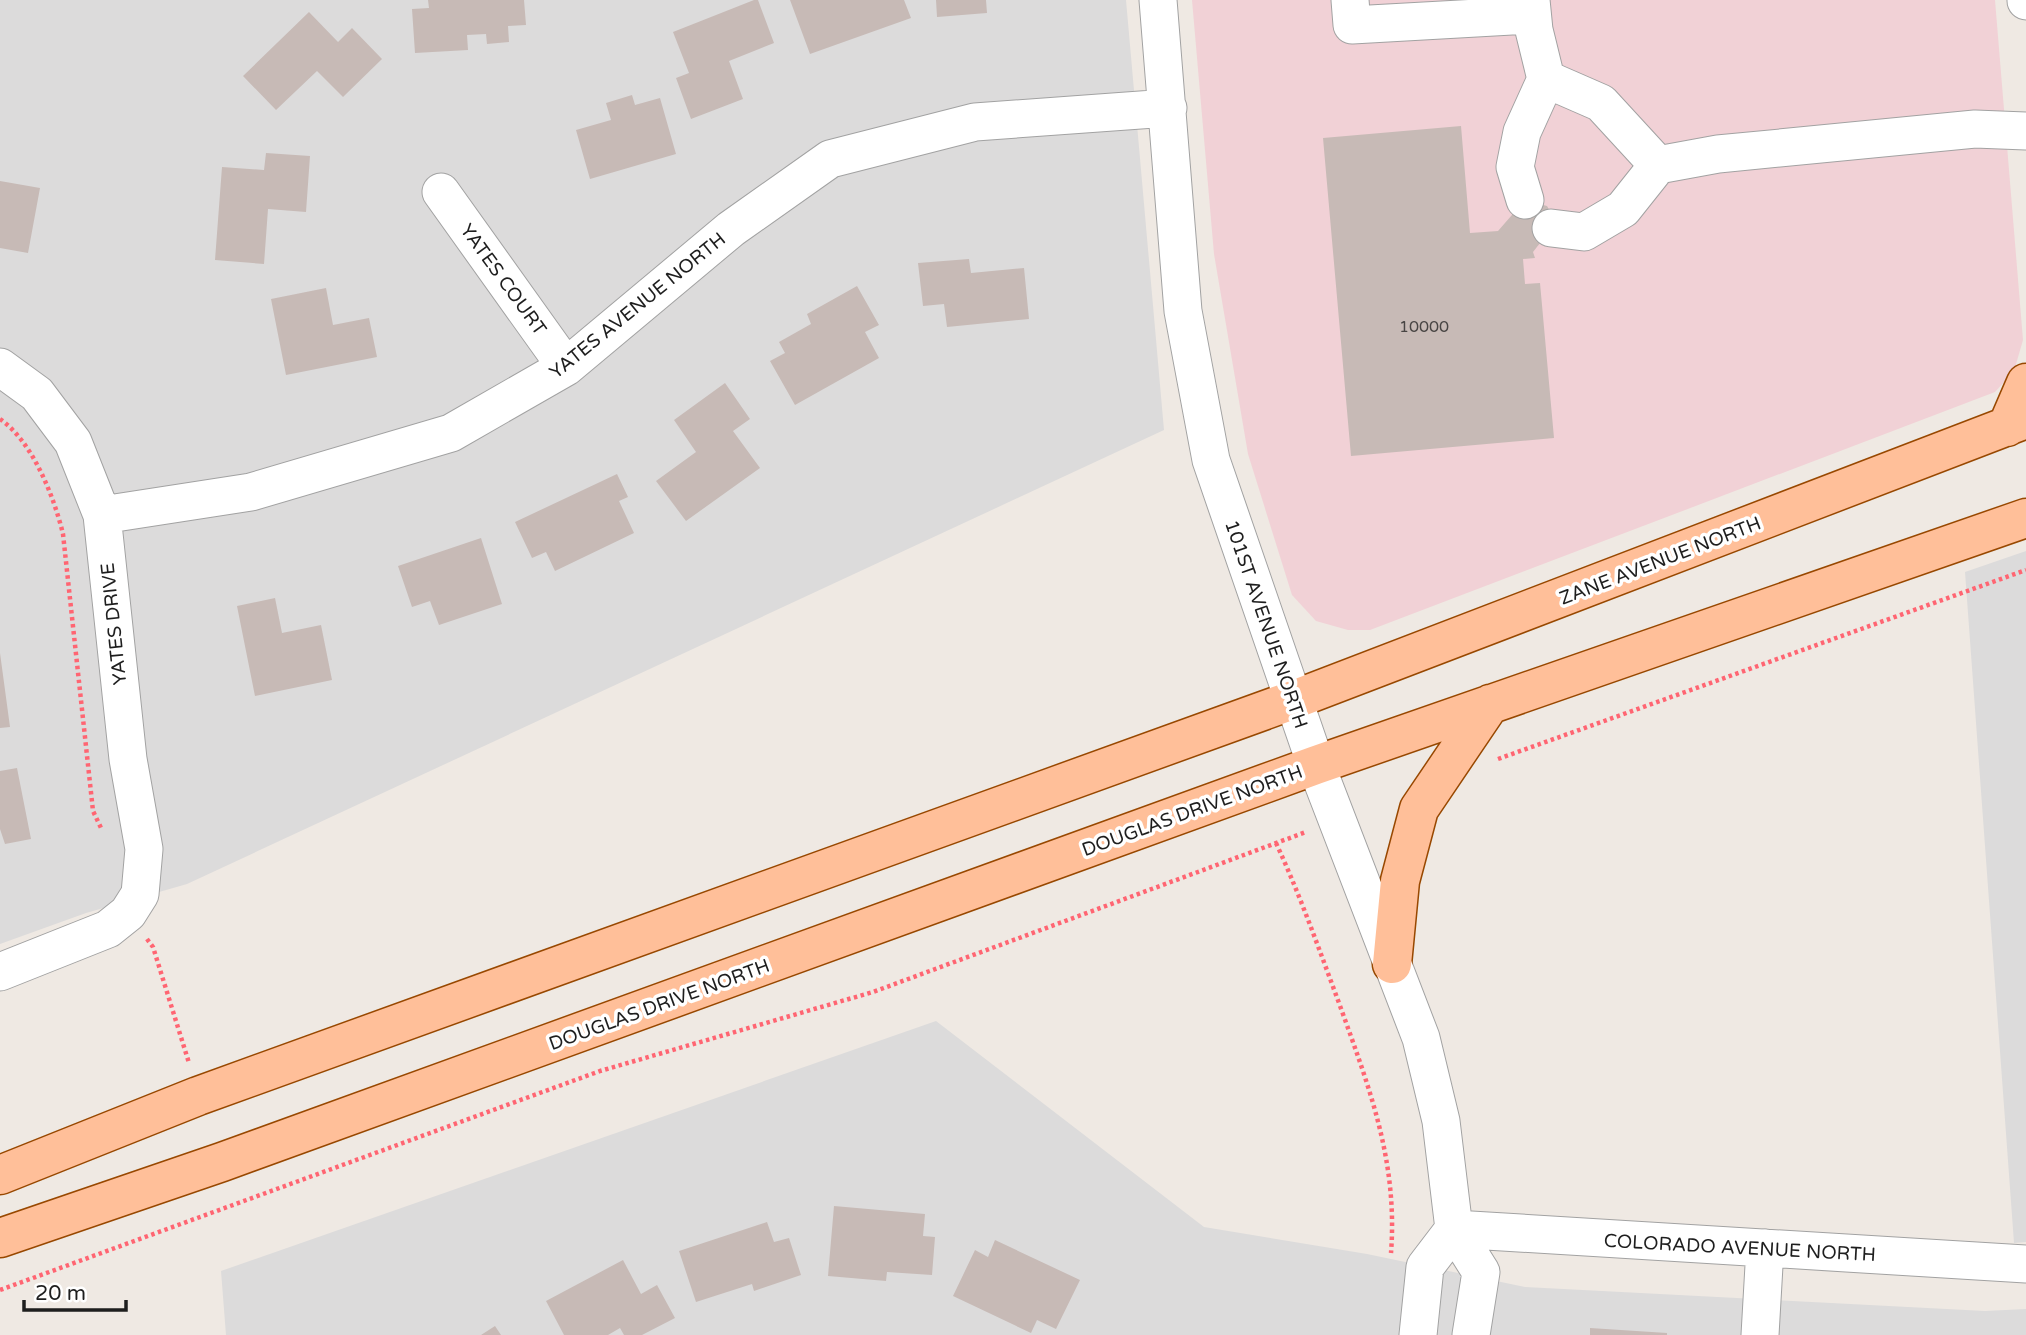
<svg xmlns="http://www.w3.org/2000/svg" width="2026" height="1335" font-family="'Varela Round',sans-serif">
<style>
.residential{fill:#dcdbdb}
.commercial{fill:#f1d1d6}
.building{fill:#c7bab6}
.lines{fill:none;stroke-linecap:round;stroke-linejoin:round}
.minor-casing{stroke:#a2a2a2;stroke-width:39}
.major-casing{stroke:#984800;stroke-width:41}
.path{stroke:#ff6572;stroke-width:4.5;stroke-dasharray:3.5 3.5;stroke-linecap:butt}
.minor{stroke:#fff;stroke-width:37}
.major{stroke:#ffbf99;stroke-width:38}
.labels{text-anchor:middle;stroke-width:7;stroke-linejoin:round;paint-order:stroke}
.number-label{font-size:16px;fill:#484544}
.street-label{font-size:19px;fill:#1e1e1e;stroke:#fff}
</style>
<rect width="100%" height="100%" fill="#efe9e3"/>
<path class="residential" d="M0 0H1126L1164 430 187 884 86 913 0 944Z
M2026 551V1242L2014 1243 1965 572Z
M936 1021 1204 1227 1367 1254 1525 1287 1985 1311 2026 1309V1335H226L221 1271Z"/>
<path class="commercial" d="M1192 0H1995L2023 340 2014 371 1995 392 1370 630H1348L1316 621 1292 595 1248 454 1214 254Z"/>
<path class="building" d="M428 0H524L526 25 508 26 509 42 487 44 486 34 467 35 468 50 415 53 412 9 429 8Z
M754 0H758L774 43 729 61 743 99 691 119 676 78 689 73 673 32Z
M790 0H904L911 18 810 54Z
M936 0H986L987 13 937 17Z
M309 12 338 42 352 28 382 59 343 97 317 71 276 110 243 76Z
M632 95 635 105 660 98 676 154 590 179 576 130 611 120 606 103Z
M1461 126 1470 233 1498 231 1525 200 1547 206 1551 213 1555 224 1533 252 1535 258 1523 259 1525 284 1540 283 1554 438 1351 456 1323 138Z
M266 153 310 156 306 212 268 209 264 264 215 260 222 167 264 170Z
M0 181 40 188 28 253 0 248Z
M969 259 971 273 1024 268 1029 319 947 327 944 304 923 306 918 263Z
M857 286 879 325 865 332 879 358 795 405 770 361 785 353 779 342 811 324 807 314Z
M326 288 333 325 369 318 377 357 286 375 271 299Z
M725 383 750 419 733 431 760 468 686 521 656 481 696 452 674 420Z
M617 474 628 497 619 501 634 533 555 571 546 552 532 558 515 522Z
M481 538 502 604 439 625 430 601 412 607 398 566Z
M275 598 282 633 321 625 332 680 255 696 237 606Z
M0 653 10 727 0 728Z
M17 768 31 839 5 844 0 829V771Z
M834 1206 925 1214 923 1236 935 1237 932 1275 887 1272 886 1281 828 1276Z
M767 1222 774 1242 789 1238 801 1275 754 1291 752 1284 696 1302 679 1251Z
M995 1240 1080 1280 1056 1329 1037 1320 1031 1333 953 1296 975 1250 988 1257Z
M623 1260 641 1294 657 1285 675 1318 642 1335H624L620 1328 608 1335H564L546 1301Z
M495 1326 501 1335H481Z
M1590 1328 1667 1333V1335H1590Z"/>
<g class="lines">
<defs>
<path id="minor" d="M1158 0 1183 311 1211 460 1316 765 1421 1038 1441 1121 1454 1229 1481 1272 1471 1335
M1350 0 1352 25 1532 15
M1531 0 1534 30 1546 79 1601 103 1658 165 1718 154 1975 129 2026 131
M2026 0V1
M441 192 566 367
M1525 200 1515 167 1522 132 1546 79
M1551 228 1584 232 1623 209 1658 165
M0 367 37 394 73 442 102 515 128 759 144 849 140 894 128 913 108 929 0 972
M102 515 251 492 451 433 566 367 731 229 830 159 975 122 1168 108
M1454 1229 2026 1264
M1418 1335 1425 1267 1454 1229
M1760 1335 1765 1248"/>
<path id="major" d="M2007 427 2026 383
M1392 964 1400 881 1419 809 1490 704
M0 1175 198 1096 1293 700 2026 419
M0 1238 222 1162 1316 765 2026 518"/>
</defs>
<use href="#minor" class="minor-casing"/>
<use href="#major" class="major-casing"/>
<path class="path" d="M0 419C33 442 54 497 63 534L93 811 102 830
M1498 759 2026 570
M1276 843C1300 895 1319 949 1339 1003 1369 1087 1398 1161 1391 1253
M147 939 153 947 189 1063
M0 1290 600 1071 873 992 1306 832"/>
<use href="#minor" class="minor"/>
<use href="#major" class="major"/>
</g>
<g class="labels">
<g class="number-label">
<text x="1424" y="332">10000</text>
</g>
<g class="street-label">
<text transform="translate(504 279) rotate(54)" y="7">YATES COURT</text>
<text transform="translate(637 305) rotate(-39)" y="7">YATES AVENUE NORTH</text>
<text transform="translate(1660 560) rotate(-21)" y="7">ZANE AVENUE NORTH</text>
<text transform="translate(113 624) rotate(-96)" y="7">YATES DRIVE</text>
<text transform="translate(1267 624) rotate(71)" y="7">101ST AVENUE NORTH</text>
<text transform="translate(1192 810) rotate(-20)" y="7">DOUGLAS DRIVE NORTH</text>
<text transform="translate(659 1004) rotate(-20)" y="7">DOUGLAS DRIVE NORTH</text>
<text transform="translate(1740 1247) rotate(3)" y="7">COLORADO AVENUE NORTH</text>
</g>
</g>
<path d="M24 1300v10h102v-10" fill="none" stroke="#1e1e1e" stroke-width="3.5"/>
<text x="35" y="1300" font-size="21" fill="#1e1e1e" stroke="#ffffff" stroke-width="5" paint-order="stroke">20 m</text>
</svg>
